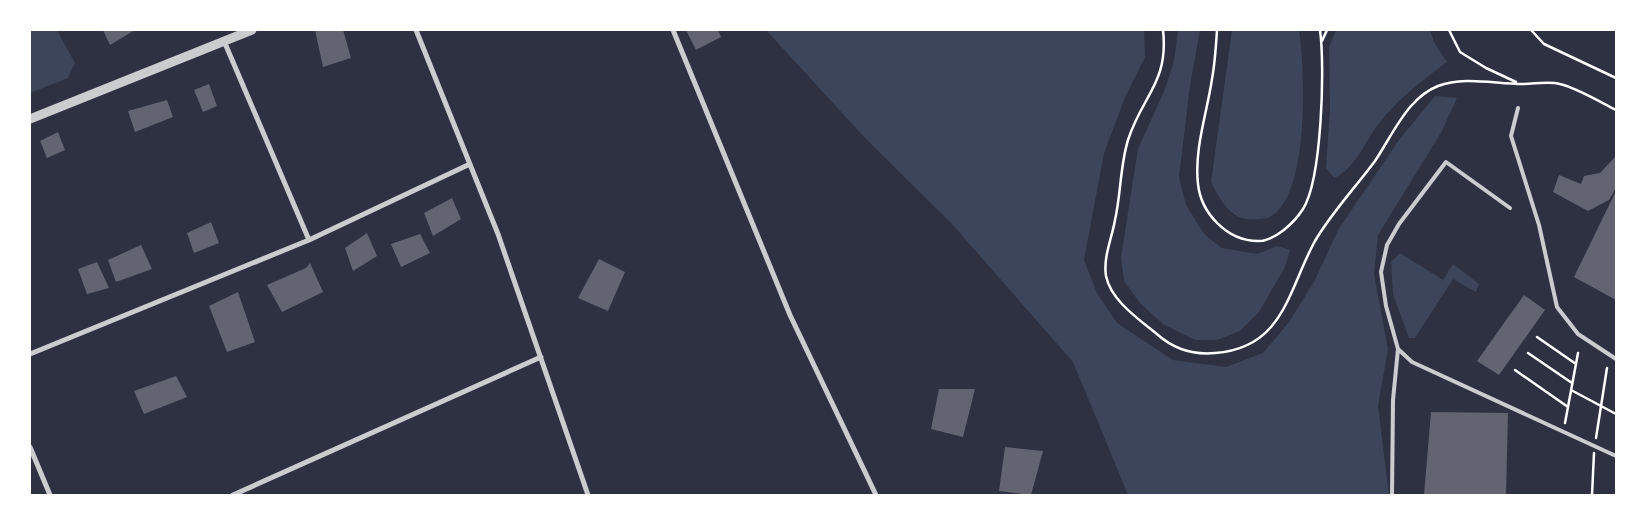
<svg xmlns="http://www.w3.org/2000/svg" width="1646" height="525" font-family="'Roboto Condensed',sans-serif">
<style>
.green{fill:#3c4559}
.building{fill:#626471}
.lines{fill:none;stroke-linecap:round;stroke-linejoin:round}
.path{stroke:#fff;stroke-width:2.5}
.service{stroke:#caccd0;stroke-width:4}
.minor{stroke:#caccd0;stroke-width:5}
.tertiary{stroke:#caccd0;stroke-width:9}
</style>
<rect width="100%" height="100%" fill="#2d3142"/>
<path class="green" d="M30 30H57L75 63 68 78 30 93Z
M766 30H1144L1145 57 1126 95 1104 153 1084 260 1097 293 1117 323 1173 360 1226 367 1263 353 1289 322 1315 280 1338 230 1399 140 1435 96 1457 98 1442 131 1378 235 1374 274 1388 349 1378 406 1389 495H1128L1073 362 952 224 865 138Z
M1178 30H1200L1190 86 1179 177 1186 205 1205 235 1222 248 1257 254 1277 246 1290 250 1285 267 1259 312 1240 331 1217 340H1195L1163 324 1140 303 1124 281 1121 257 1138 149 1165 89 1174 61Z
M1232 30H1299C1305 69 1310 196 1270 217 1266 219 1258 219 1254 219 1232 222 1220 200 1211 182Z
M1336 30H1430L1434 42 1447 62C1423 80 1399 98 1380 122 1365 140 1357 168 1334 178L1326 168 1330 108 1329 47Z
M1400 253 1443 280 1453 264 1479 284 1476 292 1453 279 1415 338H1409L1393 294 1391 262Z"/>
<path class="building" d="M103 30H135L110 45Z
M315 30H343L351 58 323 67Z
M686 30H718L721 37 696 50Z
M209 84 217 106 203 112 194 90Z
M167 100 173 117 135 132 128 111Z
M58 132 65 150 47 158 40 141Z
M1616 156V188L1609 200 1588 211 1553 192 1559 175 1581 184 1584 176 1600 173Z
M1616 191V300L1574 277Z
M452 198 461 219 433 236 424 213Z
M211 222 219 243 194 253 187 233Z
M367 233 377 256 353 271 345 248Z
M420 234 430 253 401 267 391 244Z
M141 245 152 269 116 282 108 260Z
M599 259 625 272 608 311 578 298Z
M97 262 109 288 87 294 78 269Z
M310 263 323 292 282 312 267 285 306 268Z
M238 292 255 342 227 352 209 306Z
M1524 295 1545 310 1499 375 1477 361Z
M176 376 187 397 144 414 134 391Z
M939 389H975L963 437 931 429Z
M1431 412 1508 413 1506 495H1424Z
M1005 447 1043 451 1031 495 999 491Z"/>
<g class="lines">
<path class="path" d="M1163 30C1169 82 1142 96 1128 140 1120 166 1121 194 1115 220 1112 238 1103 257 1106 276 1111 301 1140 320 1158 335 1174 349 1194 355 1215 353 1284 348 1288 290 1315 241 1332 212 1355 188 1375 161 1387 143 1397 122 1411 106 1418 98 1428 90 1438 86 1464 76 1495 84 1522 84 1534 84 1549 81 1560 84 1577 88 1600 102 1616 110
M1217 30C1216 46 1215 63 1212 79 1207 113 1194 149 1198 184 1201 213 1227 241 1258 241 1275 241 1294 223 1303 209 1322 179 1325 66 1320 30
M1449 30 1460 52 1486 68 1516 82
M1531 30 1544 44 1616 78
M1322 41 1327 30
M1537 337 1576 364
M1528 353 1572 383
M1515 370 1568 407
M1571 390 1616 414
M1565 423 1578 353
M1596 438 1607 368
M1592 495 1594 453"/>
<path class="service" d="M1518 108 1511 136 1539 225 1557 307 1578 334 1616 359
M1398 349 1412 362 1616 456
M1392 495 1393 400 1398 349 1386 306 1381 272 1387 245 1399 224 1446 162 1510 208"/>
<path class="minor" d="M416 30 498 234 588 495
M673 30 790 315 876 495
M224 41 309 240
M30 354 309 240 470 164
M30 447 50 495
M233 495 541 357"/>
<path class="tertiary" d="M30 119 252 30"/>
</g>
<rect width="1646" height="525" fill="none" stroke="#ffffff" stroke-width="62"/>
</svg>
